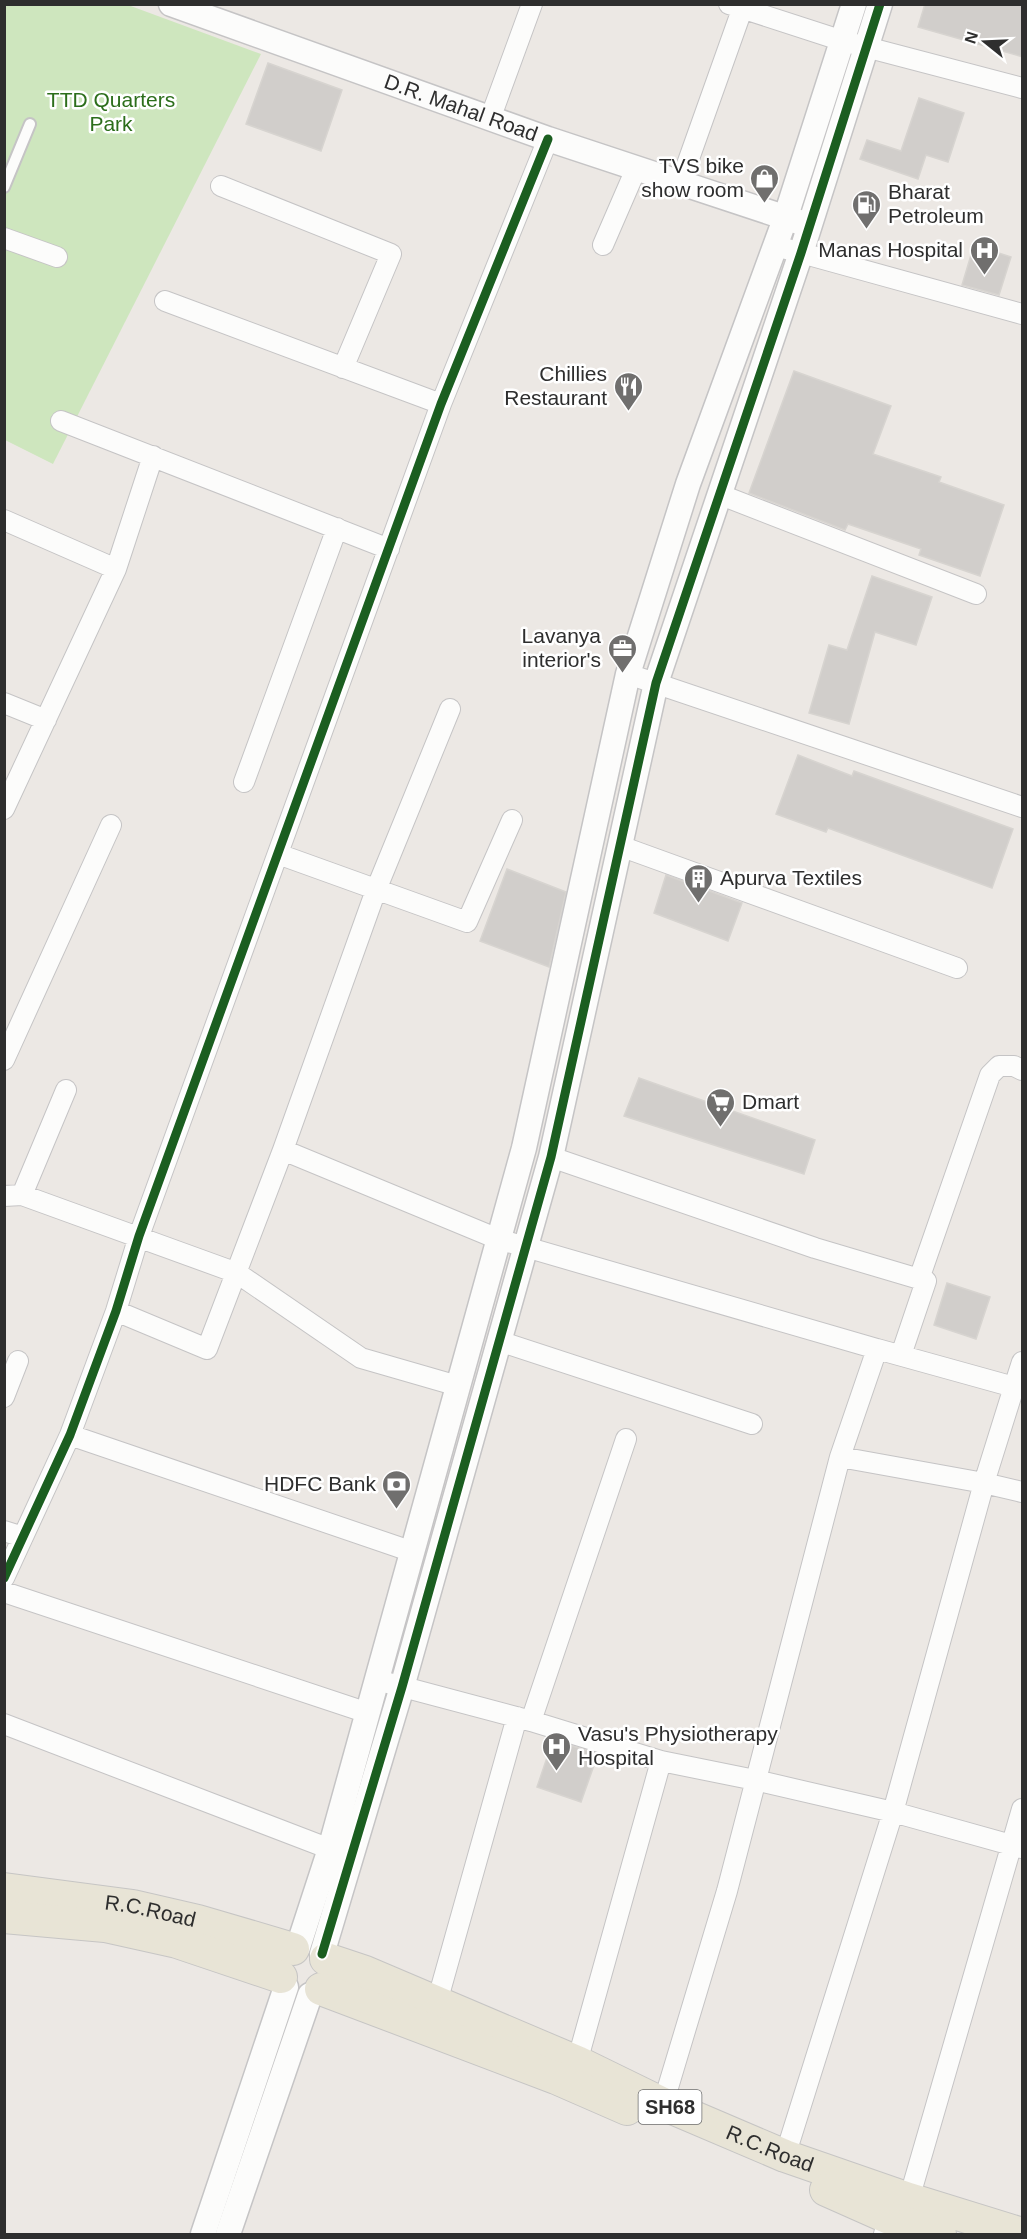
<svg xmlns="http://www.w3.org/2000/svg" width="1027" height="2239" font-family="Arial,sans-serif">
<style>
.green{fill:#cee6be}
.building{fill:#d1cecb;stroke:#d7d4d0;stroke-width:1.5}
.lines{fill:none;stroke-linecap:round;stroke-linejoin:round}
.service-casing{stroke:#c5c4c5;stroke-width:14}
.minor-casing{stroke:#c5c4c5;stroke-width:22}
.tertiary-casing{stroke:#c5c4c5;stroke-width:27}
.primary-casing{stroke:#c6c5c4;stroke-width:34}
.service{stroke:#fcfcfb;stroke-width:10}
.minor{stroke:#fcfcfb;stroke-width:20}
.tertiary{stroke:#fcfcfb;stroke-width:24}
.primary{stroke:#e8e4d6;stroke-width:32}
.cycleway-casing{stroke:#fff;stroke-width:13}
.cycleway{stroke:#1b5e20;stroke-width:9}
.labels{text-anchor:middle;stroke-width:5;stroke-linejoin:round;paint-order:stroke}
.shield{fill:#fff;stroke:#6d6d6d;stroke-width:1.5}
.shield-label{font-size:20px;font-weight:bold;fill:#2e2e2e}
.park-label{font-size:21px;fill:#2c6e1b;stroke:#fff}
.street-label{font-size:21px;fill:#2e2e2e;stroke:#fff}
.poi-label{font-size:21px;fill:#2e2e2e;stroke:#fff;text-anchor:end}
</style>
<rect width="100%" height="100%" fill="#ece8e4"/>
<path class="green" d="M4 5H128L261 54 53 464 5 440Z"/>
<path class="building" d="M925 4H1023V57L918 27Z
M268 63 342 90 321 151 246 124Z
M919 98 964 113 948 162 926 155 918 179 860 159 867 140 901 151Z
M974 245 1011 257 999 295 962 285Z
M794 371 891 406 873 454 941 477 939 482 1004 505 980 576 919 555 921 549 848 524 845 530 749 493Z
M872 576 932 597 916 645 875 632 849 724 809 713 829 645 847 650Z
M798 755 852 776 854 771 1013 829 992 888 828 828 826 832 776 814Z
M507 869 566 892 549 967 480 941Z
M666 875 742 903 728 941 654 913Z
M639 1078 815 1140 804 1174 624 1116Z
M947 1283 990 1297 976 1339 934 1325Z
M553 1740 598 1754 581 1802 537 1787Z"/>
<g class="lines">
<defs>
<path id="service" d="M4 187 30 124"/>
<path id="minor" d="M729 4 843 41 1022 88
M490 119 532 4
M680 184 744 4
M221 186 391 254 343 368
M4 238 57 257
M603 245 636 169
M776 246 1022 314
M165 301 441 404
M61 421 389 549
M721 495 976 594
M4 520 116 569
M628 674 1022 807
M4 703 46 720
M244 782 337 528
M4 809 116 569 153 456
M620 846 957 968
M278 854 467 922 512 820
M4 1060 111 825
M283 1150 498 1239 877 1349 840 1457
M551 1157 815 1248 926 1281 901 1355
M22 1195 66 1090
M4 1196 22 1195 237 1273 361 1358 458 1386
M919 1279 990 1075 999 1066H1014L1022 1070
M116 1311 207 1349 283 1150 376 890 450 709
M499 1341 752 1424
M1014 1387 1022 1362
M4 1397 18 1361
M70 1435 413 1552
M4 1531 23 1537
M4 1578 70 1435 116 1311 139 1236 441 404 548 139
M4 1592 368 1713
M377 1680 531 1721 661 1761 755 1780 893 1812 1022 1848
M531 1721 626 1439
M4 1724 330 1849
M437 2002 517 1717
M577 2062 661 1761
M663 2104 727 1891 840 1457 984 1483 1022 1492
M785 2156 893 1812 984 1483 1014 1387 877 1349
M884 2234 889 2218 909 2199 1022 1809"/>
<g id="tertiary">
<path id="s1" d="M171 4 548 139 799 222"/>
<path d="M298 1947 330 1849 524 1148 628 674 688 484 785 219 854 4"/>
<path d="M322 1954 402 1687 551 1157 656 683 801 253 880 4"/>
<path d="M203 2234 286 1987"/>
<path d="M228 2234 310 1995"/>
</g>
<g id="primary">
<path id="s2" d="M4 1889 133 1906 198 1921 293 1949"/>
<path d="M4 1917 105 1926 177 1942 281 1977"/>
<path id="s3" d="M326 1959 365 1972 577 2062 663 2104 785 2156 909 2199 1022 2234"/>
<path d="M321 1989 556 2078 627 2109"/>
<path d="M826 2190 889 2218 940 2234"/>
</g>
</defs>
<use href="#service" class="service-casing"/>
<use href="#minor" class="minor-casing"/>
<use href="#tertiary" class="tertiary-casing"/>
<use href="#primary" class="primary-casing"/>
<use href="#service" class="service"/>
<use href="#minor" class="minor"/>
<use href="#tertiary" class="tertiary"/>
<use href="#primary" class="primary"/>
<defs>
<path id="cycleway" d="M4 1578 70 1435 116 1311 139 1236 441 404 548 139
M322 1954 402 1687 551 1157 656 683 801 253 880 4"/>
</defs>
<use href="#cycleway" class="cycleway-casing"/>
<use href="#cycleway" class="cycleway"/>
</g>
<defs>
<symbol id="shop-pin" viewBox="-11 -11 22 30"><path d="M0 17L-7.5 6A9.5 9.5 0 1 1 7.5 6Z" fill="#706f6e" stroke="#fff"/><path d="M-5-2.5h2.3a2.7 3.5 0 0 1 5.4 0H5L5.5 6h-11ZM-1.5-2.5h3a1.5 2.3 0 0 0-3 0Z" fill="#fff"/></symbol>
<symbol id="fuel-pin" viewBox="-11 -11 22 30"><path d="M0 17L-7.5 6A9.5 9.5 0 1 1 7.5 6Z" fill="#706f6e" stroke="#fff"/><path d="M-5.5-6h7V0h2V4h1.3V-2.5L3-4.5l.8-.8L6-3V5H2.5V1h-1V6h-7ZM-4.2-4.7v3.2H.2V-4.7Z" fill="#fff"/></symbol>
<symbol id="hospital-pin" viewBox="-11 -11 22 30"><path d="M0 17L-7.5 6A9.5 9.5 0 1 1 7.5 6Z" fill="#706f6e" stroke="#fff"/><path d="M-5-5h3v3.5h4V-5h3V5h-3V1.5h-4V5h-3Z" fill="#fff"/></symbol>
<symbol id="restaurant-pin" viewBox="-11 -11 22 30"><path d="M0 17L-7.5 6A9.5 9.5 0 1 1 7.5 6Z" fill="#706f6e" stroke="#fff"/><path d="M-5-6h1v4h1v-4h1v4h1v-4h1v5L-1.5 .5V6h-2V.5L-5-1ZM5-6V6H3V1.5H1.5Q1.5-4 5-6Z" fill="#fff"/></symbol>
<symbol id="office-pin" viewBox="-11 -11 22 30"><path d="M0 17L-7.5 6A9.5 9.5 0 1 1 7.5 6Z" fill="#706f6e" stroke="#fff"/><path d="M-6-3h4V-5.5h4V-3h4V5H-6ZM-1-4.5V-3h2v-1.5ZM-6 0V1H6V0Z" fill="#fff"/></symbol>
<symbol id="building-pin" viewBox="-11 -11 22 30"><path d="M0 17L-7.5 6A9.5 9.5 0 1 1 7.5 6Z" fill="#706f6e" stroke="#fff"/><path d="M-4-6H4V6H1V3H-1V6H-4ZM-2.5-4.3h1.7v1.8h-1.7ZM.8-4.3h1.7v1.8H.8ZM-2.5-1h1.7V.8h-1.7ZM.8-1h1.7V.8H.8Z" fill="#fff"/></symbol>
<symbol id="supermarket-pin" viewBox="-11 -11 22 30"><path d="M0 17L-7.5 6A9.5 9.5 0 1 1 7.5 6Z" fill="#706f6e" stroke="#fff"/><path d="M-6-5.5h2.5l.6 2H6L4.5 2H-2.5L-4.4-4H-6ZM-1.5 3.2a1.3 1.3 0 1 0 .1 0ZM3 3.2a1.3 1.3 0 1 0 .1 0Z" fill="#fff"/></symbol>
<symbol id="bank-pin" viewBox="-11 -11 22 30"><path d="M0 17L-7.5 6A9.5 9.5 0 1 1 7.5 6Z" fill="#706f6e" stroke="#fff"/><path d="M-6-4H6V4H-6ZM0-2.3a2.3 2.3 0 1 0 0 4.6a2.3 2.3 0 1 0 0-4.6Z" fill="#fff"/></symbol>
</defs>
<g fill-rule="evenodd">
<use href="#shop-pin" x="748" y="162" width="33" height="45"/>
<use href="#fuel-pin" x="850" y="188" width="33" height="45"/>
<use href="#hospital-pin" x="968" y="234" width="33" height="45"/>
<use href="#restaurant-pin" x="612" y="370" width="33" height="45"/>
<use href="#office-pin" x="606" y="632" width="33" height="45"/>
<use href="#building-pin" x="682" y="862" width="33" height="45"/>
<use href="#supermarket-pin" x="704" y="1086" width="33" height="45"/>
<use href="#bank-pin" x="380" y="1468" width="33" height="45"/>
<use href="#hospital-pin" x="540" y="1730" width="33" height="45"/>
</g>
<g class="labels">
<rect class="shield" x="638.5" y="2090" width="63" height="34" rx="4.5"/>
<g class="shield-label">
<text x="670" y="2114">SH68</text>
</g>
<g class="park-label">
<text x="111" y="107">TTD Quarters<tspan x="111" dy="24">Park</tspan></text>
</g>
<g class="street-label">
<text dy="7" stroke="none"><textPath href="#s1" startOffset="308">D.R. Mahal Road</textPath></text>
<text dy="7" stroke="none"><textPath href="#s2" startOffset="148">R.C.Road</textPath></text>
<text dy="7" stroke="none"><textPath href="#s3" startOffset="483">R.C.Road</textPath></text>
</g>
<g class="poi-label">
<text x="744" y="173">TVS bike<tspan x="744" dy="24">show room</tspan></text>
<text x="888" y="199" text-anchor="start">Bharat<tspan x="888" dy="24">Petroleum</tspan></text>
<text x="963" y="257">Manas Hospital</text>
<text x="607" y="381">Chillies<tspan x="607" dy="24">Restaurant</tspan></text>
<text x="601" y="643">Lavanya<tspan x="601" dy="24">interior's</tspan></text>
<text x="720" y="885" text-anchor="start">Apurva Textiles</text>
<text x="742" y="1109" text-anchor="start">Dmart</text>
<text x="376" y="1491">HDFC Bank</text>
<text x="578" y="1741" text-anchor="start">Vasu's Physiotherapy<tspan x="578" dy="24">Hospital</tspan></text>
</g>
</g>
<rect width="1027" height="2239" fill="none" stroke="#2e2e2e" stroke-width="12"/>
<g transform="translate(985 42) rotate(288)" stroke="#ffffff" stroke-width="4.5" paint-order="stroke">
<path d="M0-4.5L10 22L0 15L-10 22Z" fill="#2e2e2e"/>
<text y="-9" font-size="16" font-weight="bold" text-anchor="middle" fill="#2e2e2e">N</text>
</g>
</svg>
